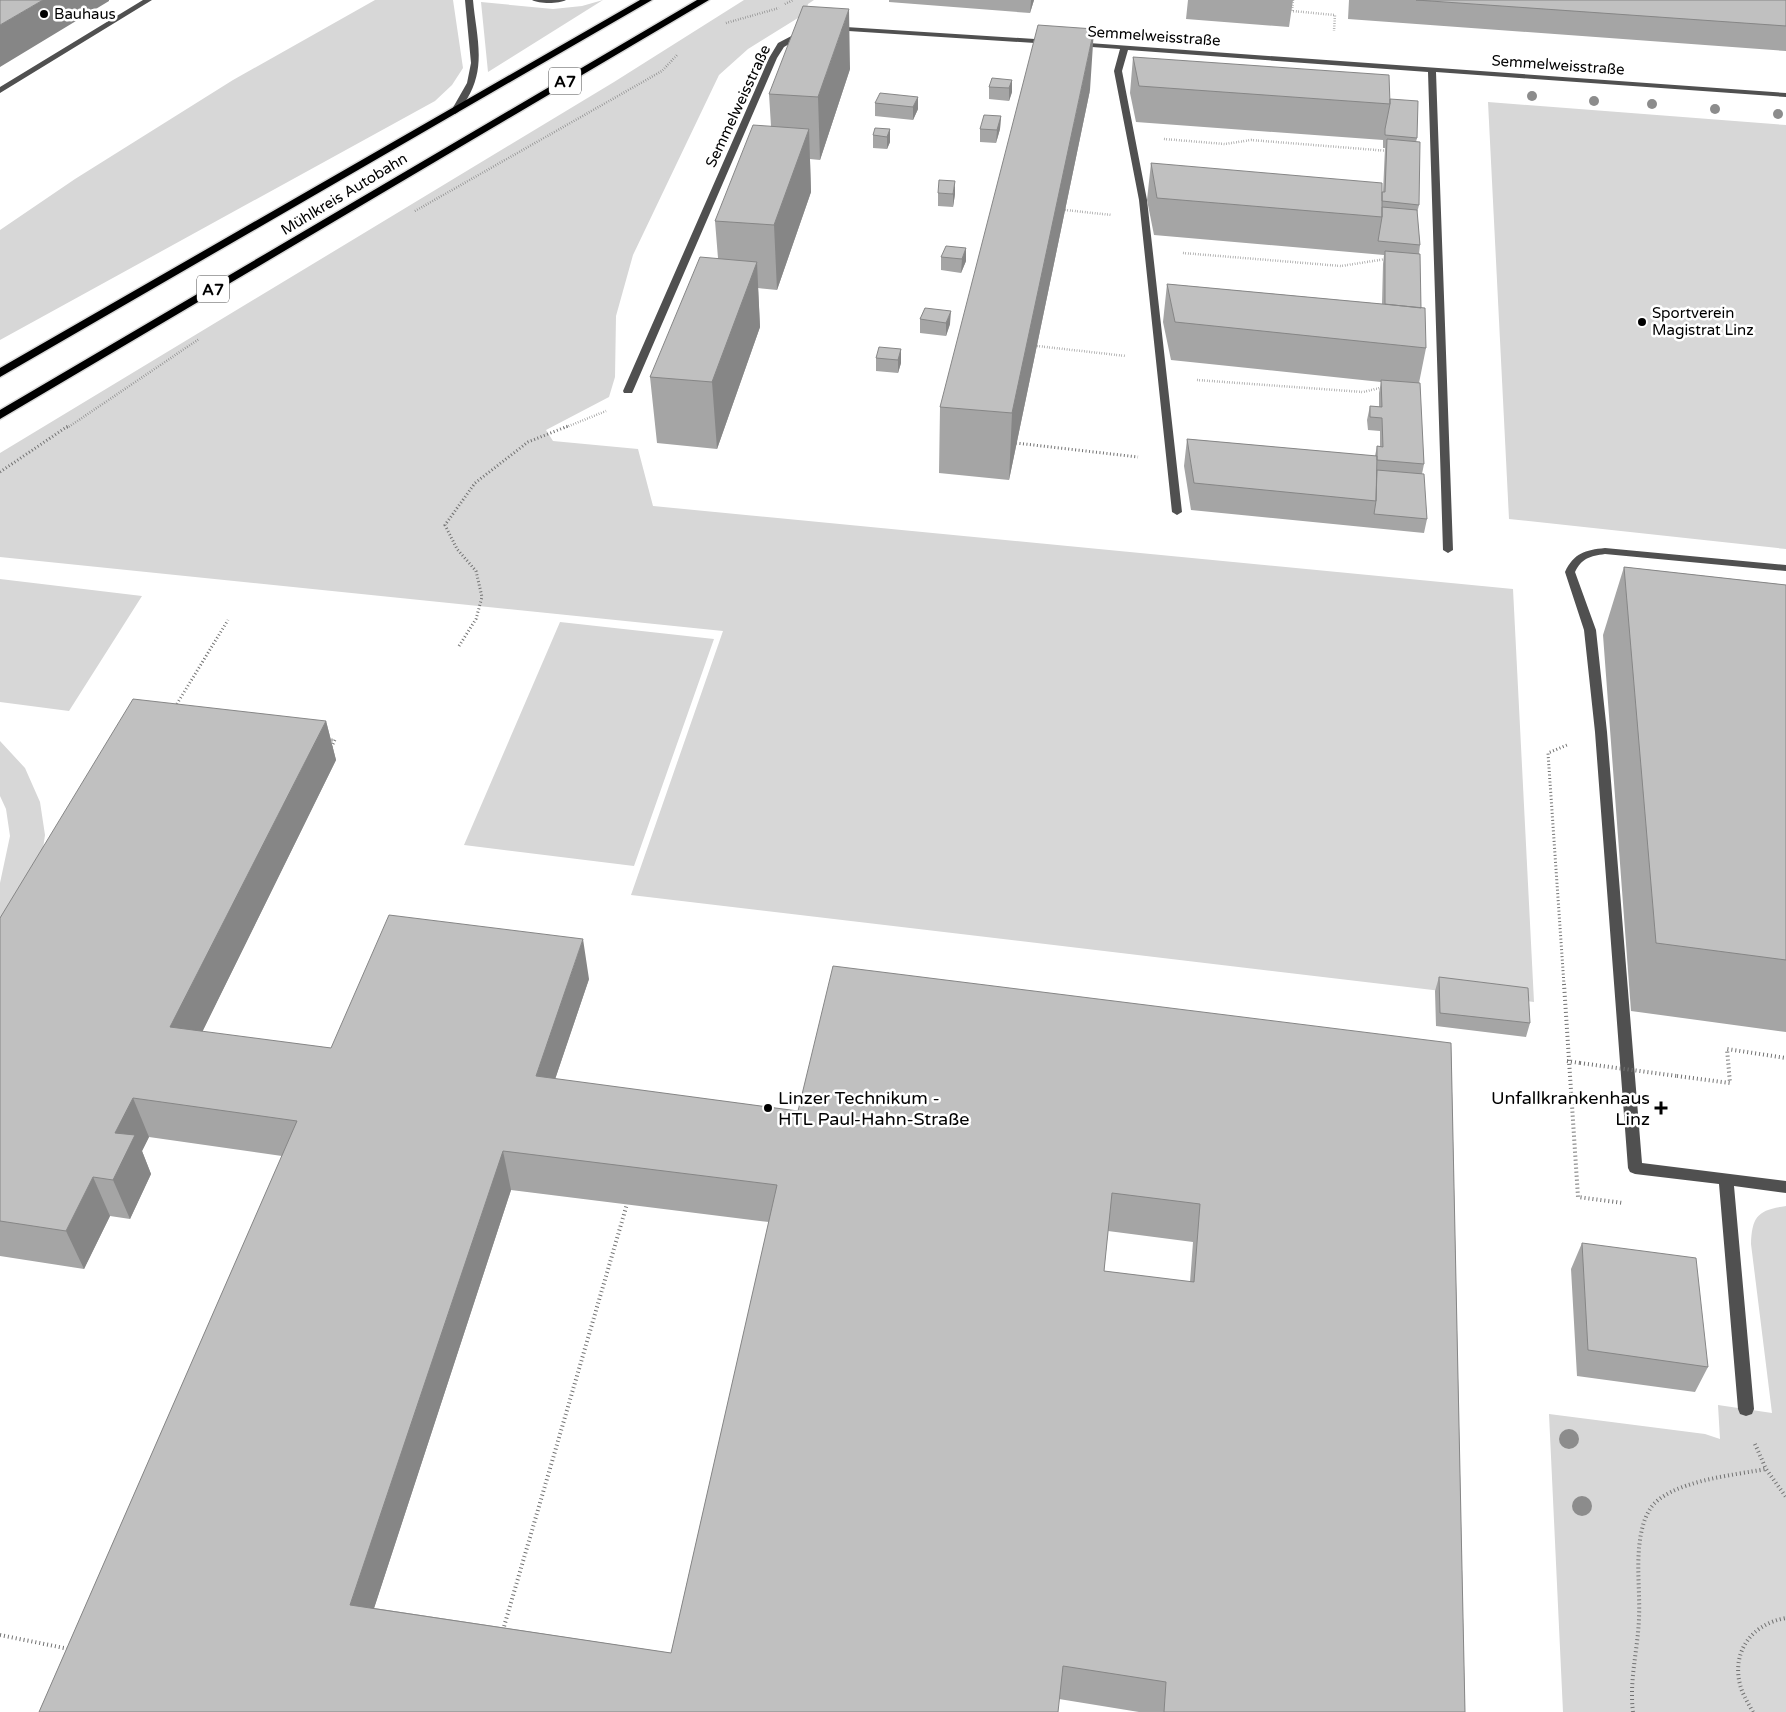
<svg xmlns="http://www.w3.org/2000/svg" width="1786" height="1712" font-family="'Varela Round',sans-serif">
<style>
.green{fill:#d7d7d7}
.lines{fill:none;stroke-linecap:round;stroke-linejoin:round}
.highway-casing{stroke:#dbdbdb;stroke-width:3}
.path-far2{stroke:#727272;stroke-width:2.5;stroke-dasharray:0.5 2;stroke-linecap:butt}
.path-far1{stroke:#727272;stroke-width:3;stroke-dasharray:1 2.5;stroke-linecap:butt}
.path{stroke:#727272;stroke-width:4;stroke-dasharray:1 3;stroke-linecap:butt}
.minor{fill:#505050;fill-rule:evenodd}
.highway{fill:#000;fill-rule:evenodd}
.path-bridge{stroke:#727272;stroke-width:4;stroke-dasharray:1 3;stroke-linecap:butt}
.tree{fill:#8c8c8c}
.wall{fill:#a5a5a5;fill-rule:evenodd}
.shaded-wall{fill:#868686}
.building{fill:#c0c0c0;stroke:#868686;fill-rule:evenodd}
.poi-dot{fill:#000;stroke:#fff;stroke-width:2}
.labels{text-anchor:middle;stroke-width:5;stroke-linejoin:round;paint-order:stroke}
.far-poi-label{font-size:15px;fill:#000;stroke:#fff;text-anchor:start}
.far-street-label{font-size:15px;fill:#000;stroke:#fff}
.shield{fill:#fff;stroke:#4c4c4c;stroke-width:1}
.shield-label{font-size:16px;font-weight:bold;fill:#000}
.poi-label{font-size:18px;fill:#000;stroke:#fff;text-anchor:start}
</style>
<rect width="100%" height="100%" fill="#fff"/>
<path class="green" d="M375 0H453L463 68 452 85 435 101 0 340V230L75 179 233 80Z
M603 0 488 72 481 2 553 9 582 6Z
M744 0H814L808 4 806 13 748 49 719 75 633 255 616 316 615 377 609 397 546 430 553 441 638 449 653 506 1513 589 1534 1002 631 895 723 631 0 557V453L614 82Z
M1488 102 1786 125V549L1509 519Z
M0 579 142 596 69 711 0 702Z
M560 622 714 639 634 866 464 845Z
M0 741 25 768 40 802 45 835 40 869 0 946V883L10 836 6 809 0 796Z
M1786 1206V1712H1563L1549 1414 1705 1434 1720 1439 1718 1405 1772 1413 1751 1244C1752 1216 1758 1210 1786 1206Z"/>
<g class="lines">
<defs>
<path id="highway" d="M640 0H652L0 377V368Z
M697 0H709L0 419V410Z"/>
</defs>
<use href="#highway" class="highway-casing"/>
<path class="path-far2" d="M1293 0 1292 11 1335 15 1334 31
M785 4 793 0
M726 23 779 8
M1164 139 1225 144 1251 140 1389 151
M1065 210 1112 215
M415 211 662 71 677 55
M1183 253 1341 266 1386 259
M1037 346 1126 356
M1197 380 1363 392 1384 387
M67 428 199 339
M564 428 606 411"/>
<path class="path-far1" d="M1016 443 1138 457
M0 472 68 426
M459 646 476 619 482 597 476 571 457 549 445 525 475 483 528 442 568 426
M175 707 228 620
M328 740H335L331 748
M1564 985 1548 753 1567 745"/>
<path class="path" d="M1564 984 1578 1197 1623 1203
M1567 1061 1580 1063
M1677 1076 1730 1083 1727 1049 1786 1058
M1755 1444 1766 1469 1786 1497
M503 1630 627 1204
M0 1635 69 1649
M1633 1712C1629 1680 1638 1649 1639 1618 1640 1595 1637 1572 1639 1549 1640 1536 1643 1520 1650 1509 1668 1481 1735 1475 1766 1469
M1753 1712C1749 1705 1745 1698 1742 1691 1729 1655 1750 1624 1786 1618"/>
<path class="minor" d="M143 0H152L0 93V87Z
M465 0H473C476 35 487 66 467 99 463 104 461 111 455 114L451 111 467 83 471 63Z
M532 0H566C559 4 539 4 532 0Z
M830 26 1050 40 1054 42 1050 44 833 30 829 28Z
M801 31 808 33 784 47 777 58 633 391 632 393H624L623 391 769 58 778 43Z
M1075 42 1786 93V97L1436 72 1453 550 1448 553 1443 550 1428 72 1128 50 1122 71 1147 200 1182 512 1177 515 1172 512 1139 200 1114 71 1120 49 1078 46 1074 44Z
M1605 548 1786 565V571L1605 554C1590 556 1582 558 1575 572L1596 630 1607 732 1642 1163 1786 1181V1193L1734 1186 1754 1409 1752 1414 1746 1416 1740 1414 1738 1409 1719 1184 1635 1174 1630 1172 1628 1168 1595 732 1584 630 1565 572C1574 553 1585 550 1605 548Z"/>
<use href="#highway" class="highway"/>
<path class="path-bridge" d="M1580 1063 1677 1076"/>
</g>
<g class="tree">
<circle cx="1532" cy="96" r="5"/>
<circle cx="1594" cy="101" r="5"/>
<circle cx="1652" cy="104" r="5"/>
<circle cx="1715" cy="109" r="5"/>
<circle cx="1778" cy="114" r="5"/>
<circle cx="1569" cy="1439" r="10"/>
<circle cx="1582" cy="1506" r="10"/>
</g>
<path class="wall" d="M889 0H1034L1030 13 889 2Z
M1188 0H1293L1289 27 1186 19Z
M1349 0H1786V51L1348 19Z
M1133 57 1390 99 1417 138 1416 142 1419 205 1417 213 1420 245 1419 254 1421 308 1426 348 1419 383 1424 464 1422 474 1427 519 1424 533 1191 510 1184 466 1187 439 1375 456 1377 446 1380 447V431L1368 430 1367 420 1370 406 1379 407V393L1381 382 1171 360 1163 322 1167 284 1382 304 1383 264 1384 255 1154 235 1147 200 1151 163 1383 192 1385 148H1383V140L1136 122 1130 93Z
M850 69 820 160 810 159 811 192 777 290 758 288 760 327 717 449 657 443 650 377 718 258 715 221 771 126 769 94Z
M1012 80V92L1009 101 989 99V87Z
M1090 90 1009 480 939 473 940 407Z
M918 97V109L913 120 875 116V103Z
M1001 116 1000 129 996 143 980 142V129Z
M890 129V142L887 149 873 148V135Z
M938 193 955 194 953 207 938 206Z
M966 248V261L961 273 941 270V257Z
M925 308 950 324 946 336 920 333V319Z
M901 349V363L898 373 876 371V358Z
M1624 567 1786 585V1032L1631 1011 1603 635Z
M326 721 336 760 202 1032 331 1048 589 979 555 1079 798 1111 1451 1043 1465 1712H1139L1059 1699 39 1712 282 1156 149 1137 142 1151 151 1174 130 1219 110 1216 84 1269 0 1256V918ZM511 1190 769 1222 671 1653 374 1608ZM1108 1231 1193 1242 1190 1282 1104 1271Z
M1439 977 1530 1023 1526 1037 1436 1026 1435 991Z
M1582 1243 1708 1367 1695 1392 1577 1376 1571 1269Z"/>
<path class="shaded-wall" d="M43 0H109V1L0 67V25Z
M1031 0H1034L1030 13Z
M849 9 850 69 820 160 818 97Z
M1094 29 1090 90 1009 480 1012 413Z
M1012 80V92L1009 101V88Z
M918 97V109L913 120V107Z
M1001 116 1000 129 996 143 997 130Z
M809 129 811 192 777 290 774 225Z
M890 129V142L887 149V137Z
M955 181V194L953 207V194Z
M966 248V261L961 273 962 259Z
M757 262 760 327 717 449 712 382Z
M951 311 950 324 946 336V323Z
M901 349V363L898 373V360Z
M326 721 336 760 185 1067 170 1027Z
M583 939 589 979 543 1115 536 1076Z
M133 1098 149 1137 142 1151 151 1174 130 1219 113 1180 115 1133Z
M503 1151 511 1190 364 1639 350 1605Z
M93 1177 110 1216 84 1269 66 1231Z"/>
<path class="building" d="M0 0H43L0 25Z
M1416 0H1786V26Z
M803 6 849 9 818 97 769 94Z
M1038 25 1094 29 1012 413 940 407Z
M1133 57 1389 75 1390 104 1139 86Z
M992 78 1012 80 1009 88 989 87Z
M880 93 918 97 913 107 875 103Z
M1390 99 1418 101 1417 138 1385 135V129L1390 104Z
M984 115 1001 116 997 130 980 129Z
M753 125 809 129 774 225 715 221Z
M875 128 890 129 887 137 873 135Z
M1387 139 1420 142 1419 205 1382 201V192H1385Z
M1151 163 1382 183V217L1157 198Z
M939 180 955 181 953 194 938 193Z
M1382 207 1417 210 1420 245 1378 241 1382 217Z
M946 246 966 248 962 259 941 257Z
M1385 251 1420 254 1421 308 1385 304Z
M700 257 757 262 712 382 650 377Z
M1167 284 1425 308 1426 348 1175 322Z
M925 308 951 311 946 323 920 319Z
M879 347 901 349 898 360 876 358Z
M1381 380 1420 383 1424 464 1377 460V446L1383 447 1382 418 1370 417V406L1382 407Z
M1187 439 1377 456 1376 501 1194 483Z
M1377 470 1424 474 1427 519 1374 514 1376 501Z
M1624 567 1786 585V960L1656 943Z
M133 699 326 721 170 1027 331 1048 389 915 583 939 536 1076 798 1111 833 966 1451 1043 1465 1712H1164L1166 1682 1063 1666 1058 1712H39L297 1121 133 1098 115 1133 135 1135 113 1180 93 1177 66 1231 0 1221V918ZM503 1151 777 1185 671 1653 350 1605ZM1112 1193 1200 1204 1194 1282 1104 1271Z
M1439 977 1528 988 1530 1023 1440 1013Z
M1582 1243 1696 1258 1708 1367 1588 1350Z"/>
<g class="poi-dot">
<circle cx="44" cy="14" r="5"/>
<circle cx="1642" cy="322" r="5"/>
<circle cx="768" cy="1108" r="5"/>
<path d="M1658.5 1100.5h5v5h5v5h-5v5h-5v-5h-5v-5h5z"/>
</g>
<g class="labels">
<g class="far-poi-label">
<text x="54" y="19">Bauhaus</text>
<text x="1652" y="318">Sportverein<tspan x="1652" dy="17">Magistrat Linz</tspan></text>
</g>
<g class="far-street-label">
<text transform="translate(1154 36) rotate(4)" y="5">Semmelweisstraße</text>
<text transform="translate(1558 65) rotate(4)" y="5">Semmelweisstraße</text>
<text transform="translate(738 106) rotate(-65)" y="5">Semmelweisstraße</text>
<text transform="translate(344 194) rotate(-31)" y="5">Mühlkreis Autobahn</text>
</g>
<g class="shield">
<rect x="549" y="67.5" width="32" height="27" rx="4"/>
<rect x="197" y="275.5" width="32" height="27" rx="4"/>
</g>
<g class="shield-label">
<text x="565" y="87">A7</text>
<text x="213" y="295">A7</text>
</g>
<g class="poi-label">
<text x="778" y="1104">Linzer Technikum -<tspan x="778" dy="21">HTL Paul-Hahn-Straße</tspan></text>
<text x="1650" y="1104" text-anchor="end">Unfallkrankenhaus<tspan x="1650" dy="21">Linz</tspan></text>
</g>
</g>
</svg>
